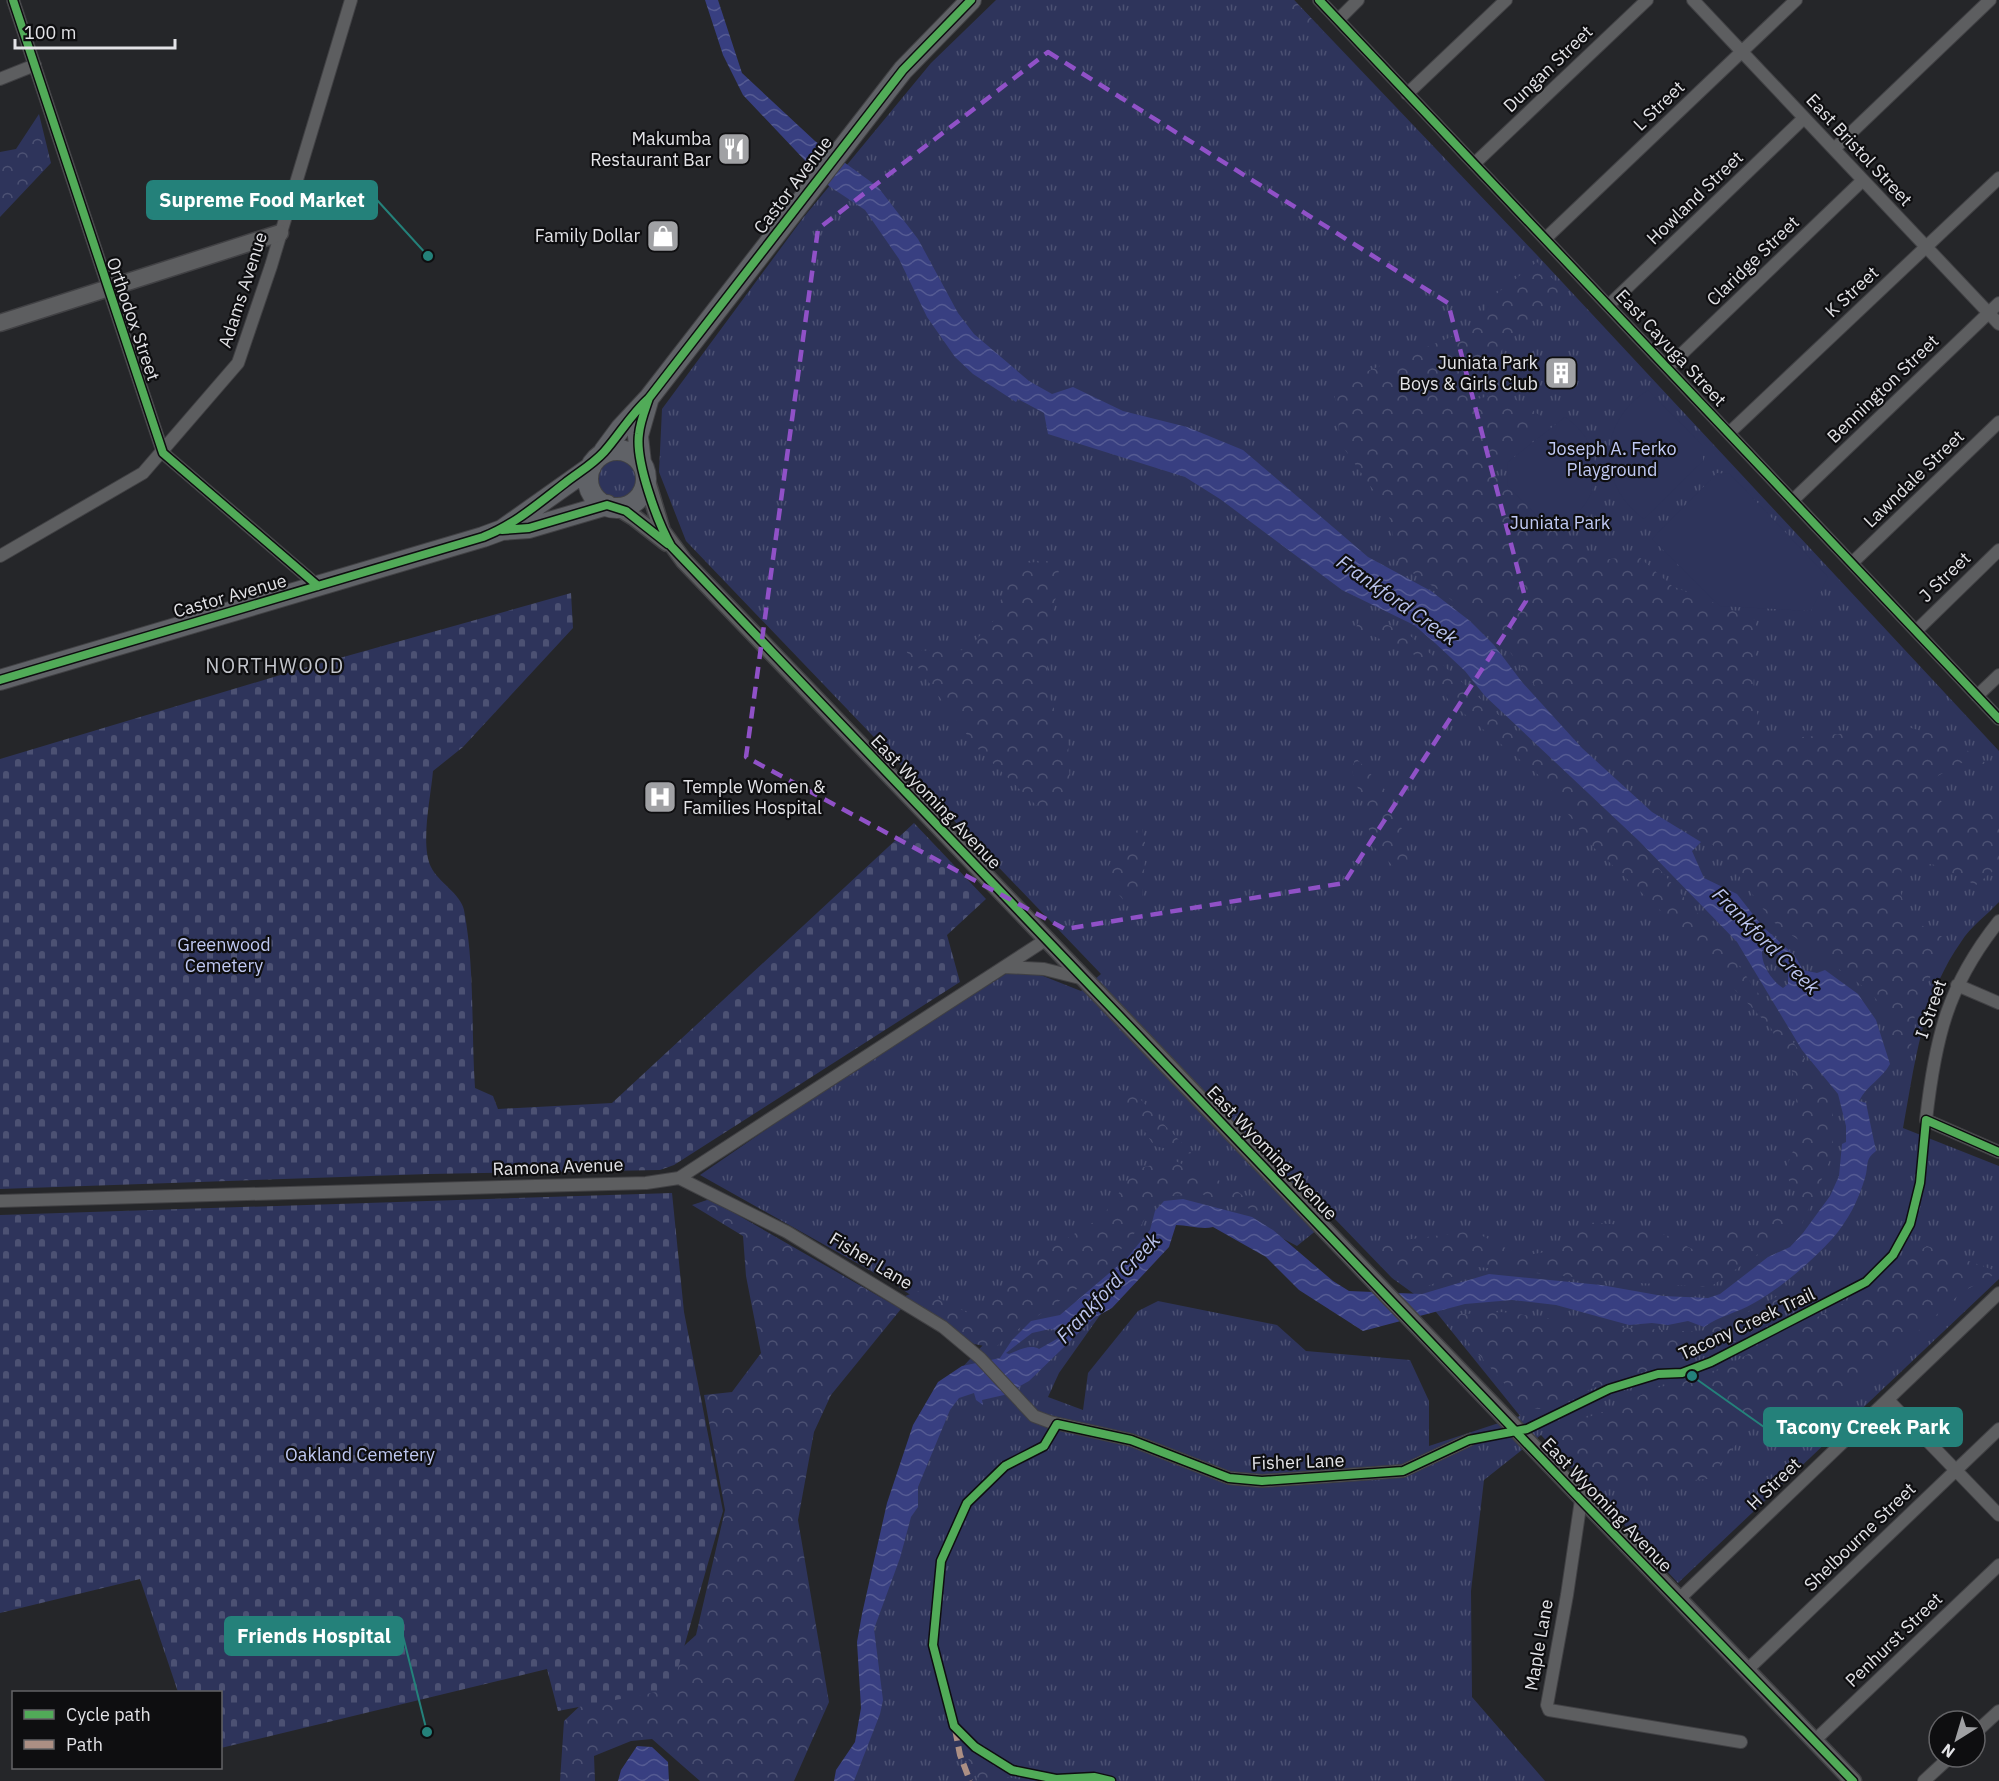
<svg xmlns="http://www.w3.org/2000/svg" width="1999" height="1781" font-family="'IBM Plex Sans',sans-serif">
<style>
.grass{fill:url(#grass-tufts);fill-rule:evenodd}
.forest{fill:url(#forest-crowns)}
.cemetery{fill:url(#cemetery-stones)}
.garden{fill:#2e345b}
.water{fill:url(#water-waves);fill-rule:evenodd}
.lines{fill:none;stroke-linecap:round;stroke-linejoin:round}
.minor-casing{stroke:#414144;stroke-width:14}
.tertiary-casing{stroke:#414144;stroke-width:19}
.primary-casing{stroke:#414144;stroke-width:22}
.minor{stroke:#5d5e60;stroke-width:12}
.tertiary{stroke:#5d5e60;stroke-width:16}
.primary{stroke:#606267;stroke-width:20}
.quiet{stroke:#ac8f84;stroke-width:6;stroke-dasharray:12 6;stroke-linecap:butt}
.cycleway-casing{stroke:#0e0e10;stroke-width:11}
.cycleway{stroke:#51ab58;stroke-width:8}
.marked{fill:none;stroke:#9051c7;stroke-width:4.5;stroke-dasharray:12 8;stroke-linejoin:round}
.labels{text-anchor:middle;stroke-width:4.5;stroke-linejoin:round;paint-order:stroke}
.street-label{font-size:18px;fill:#e3e3e7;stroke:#0e0e10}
.poi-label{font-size:18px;fill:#e3e3e7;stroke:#0e0e10;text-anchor:end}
.park-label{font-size:18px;fill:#c1caf4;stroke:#0e0e10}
.water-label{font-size:20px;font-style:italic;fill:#bbc4ee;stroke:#0e0e10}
.neighbourhood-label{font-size:20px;letter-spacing:1.5px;fill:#c3c5cb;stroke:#0e0e10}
.leader{fill:none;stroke:#24817a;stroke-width:2}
.callout-dot{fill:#24817a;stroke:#0e0e10;stroke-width:2}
.callout{fill:#24817a;stroke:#24817a;stroke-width:2}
.callout-label{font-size:20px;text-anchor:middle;font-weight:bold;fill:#fff}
</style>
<defs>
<pattern id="grass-tufts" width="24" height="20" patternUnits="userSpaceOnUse" patternTransform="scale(1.5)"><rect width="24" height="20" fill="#2e345b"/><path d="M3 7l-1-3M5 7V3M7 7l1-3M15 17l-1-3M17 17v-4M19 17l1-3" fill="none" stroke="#4c5173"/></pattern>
<pattern id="forest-crowns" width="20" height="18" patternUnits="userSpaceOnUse" patternTransform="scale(1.5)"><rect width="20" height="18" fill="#2e345b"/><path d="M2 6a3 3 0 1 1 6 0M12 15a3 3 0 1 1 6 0" fill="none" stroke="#4c5173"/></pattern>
<pattern id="cemetery-stones" width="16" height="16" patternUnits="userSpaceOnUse" patternTransform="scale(1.5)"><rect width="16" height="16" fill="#2e345b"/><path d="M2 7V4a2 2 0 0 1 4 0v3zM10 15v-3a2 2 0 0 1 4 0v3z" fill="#4c5173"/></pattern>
<pattern id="water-waves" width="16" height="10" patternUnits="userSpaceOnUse" patternTransform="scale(1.5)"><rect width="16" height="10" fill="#383f81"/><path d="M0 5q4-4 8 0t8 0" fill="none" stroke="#555b93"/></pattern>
</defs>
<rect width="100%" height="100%" fill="#252629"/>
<path class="grass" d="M996 0H1294L1536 254 1999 751V902C1987 915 1970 927 1961 942 1922 997 1915 1063 1903 1128L1999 1166V1279L1678 1583 1541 1435 1484 1480 1471 1591 1472 1697 1545 1781H843L866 1724 861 1643 945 1386 983 1345 896 1285 700 1175 863 1063 1009 972H1033L1081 991 1101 974 686 541 659 472 662 409 803 218 931 63ZM1333 1217 1392 1278 1432 1307 1520 1416 1429 1446V1401L1410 1360 1306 1351 1277 1325 1158 1301 1138 1311 1088 1373 1083 1410 1048 1397 1059 1373 1168 1219 1259 1226 1297 1246Z
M598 480a20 20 0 1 1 40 0a20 20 0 1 1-40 0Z"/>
<path class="forest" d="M1278 0H1294L1324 32 1321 35Z
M39 114 51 163 0 217V152L16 149Z
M1537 262 1564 291 1504 346 1474 400 1503 392 1544 418 1491 473 1592 561 1638 556 1672 586 1756 620 1753 699 1765 740 1911 728 1950 739 1987 764 1960 763 1931 780 1944 807 1985 812 1999 807V866L1976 885 1932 864 1902 867 1899 887 1908 918 1946 939 1915 1014 1910 1055 1899 1056 1888 1040V1013L1868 990 1772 921 1723 854 1550 706 1504 644 1443 593 1399 564 1388 511 1341 444 1334 390 1353 377 1483 324 1486 302Z
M1060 560 1045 687 1068 742 1070 787 1053 812 1037 806 976 747 906 651 967 650 994 620 1013 564Z
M1361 615 1406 632 1622 826 1720 939 1833 1099V1153L1802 1224 1710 1287 1622 1282 1478 1267 1422 1288 1373 1244 1473 1231 1521 1256 1558 1250 1584 1222 1649 1227 1700 1253 1738 1225 1767 1226 1798 1194 1784 1173 1800 1134 1793 1073 1771 1028 1660 910 1590 844 1542 778 1450 702 1417 656 1356 628Z
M1355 757 1388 793 1406 840 1408 863 1396 869 1371 844 1366 810 1352 772Z
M1140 821 1146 847 1142 896 1129 907 1104 876 1111 861H1122L1131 847Z
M1117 1088 1141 1100 1192 1154 1154 1146Z
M1173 1160 1229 1185 1267 1214 1201 1194 1157 1197 1142 1224 1103 1271 1004 1339 995 1348 974 1344 905 1296 922 1290 976 1317 1028 1262 1102 1217 1136 1169Z
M710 1199 901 1309 831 1395 814 1432 798 1520 829 1702 794 1781H700L652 1739 631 1741 594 1756 595 1781H560L564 1721 602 1685 653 1674 696 1635 725 1510 704 1395 732 1392 761 1353 746 1276 743 1236 692 1205Z
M1927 1246 1999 1272 1962 1292 1829 1411 1765 1409 1708 1479 1597 1487 1544 1433 1625 1404 1652 1389 1709 1375 1859 1295 1901 1261Z
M1780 1295 1791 1306 1734 1343 1596 1387 1540 1409 1525 1407 1444 1315 1502 1312 1615 1327 1699 1332 1727 1323Z
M963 1748 1007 1777 1029 1781H979Z"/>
<path class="cemetery" d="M571 593 573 628 463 747 433 771C431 796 420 844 431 867 438 882 461 894 464 910 475 968 471 1029 475 1088L493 1096 498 1109 612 1103 914 823 986 899 947 935 960 982 674 1165 660 1170 429 1174 0 1189V759L297 670Z
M672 1193 684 1312 723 1511 672 1689 558 1711 547 1669 221 1748 220 1692H178L140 1579 0 1613V1215Z"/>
<path class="garden" d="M1648 390 1703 446V461L1644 519C1596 484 1598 422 1648 390Z
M1565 417C1611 448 1605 510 1550 529L1507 485 1508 462Z
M1717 473 1730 474 1828 577 1811 611 1720 606 1652 539Z"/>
<path class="water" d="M705 0H718L742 73 815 141 878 187 918 239 958 313 974 334 1029 381 1052 394 1073 387 1123 411 1187 427 1243 450 1368 557 1431 591 1470 621 1494 645 1522 682 1582 748 1652 812 1701 842 1692 851 1704 878 1737 894 1762 926 1795 956 1803 970 1817 973 1825 970 1858 994 1876 1020 1890 1064C1882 1079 1867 1085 1859 1101L1866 1103 1876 1151C1864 1160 1869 1166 1865 1178 1858 1201 1848 1221 1832 1239 1810 1263 1782 1287 1754 1303 1737 1313 1719 1316 1704 1327L1688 1321 1668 1325 1652 1323 1629 1325 1556 1305 1512 1300 1465 1304 1363 1331 1299 1290 1266 1257 1213 1227C1202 1230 1188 1225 1176 1225L1169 1247 1112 1308 1094 1318 1029 1381 1004 1395 982 1400 983 1405 976 1400 974 1393 959 1398 950 1410 918 1487V1507L911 1517 900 1558 874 1629 883 1700 880 1714 854 1781H834L836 1770 855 1742 861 1708 857 1642 862 1614 887 1503 913 1425 938 1382 962 1366 1000 1358 1012 1340 1031 1321 1060 1315 1127 1258 1150 1230 1155 1211 1164 1201 1183 1199 1252 1217 1273 1230 1333 1281 1349 1291 1422 1294 1489 1274 1601 1285 1663 1296 1708 1298 1720 1294 1768 1257 1790 1247 1803 1233 1830 1196 1839 1176 1842 1144 1846 1142V1126L1838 1094 1802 1050 1737 942 1639 841 1485 696 1465 671 1435 643 1414 625 1342 590 1220 499 1185 477 1048 434 1044 413 1018 399 1016 402 973 374 955 357 927 317 899 259 865 210 829 186 743 95 723 55ZM1762 951H1770L1783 957 1788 967V984L1783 988C1773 982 1761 965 1762 951ZM1050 1329 1063 1331 1062 1336 1039 1349C1031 1344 1018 1350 1009 1354L1006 1353 1032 1333Z
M637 1746 652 1747 668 1762 669 1781H618L621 1770Z"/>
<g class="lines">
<defs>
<path id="minor" d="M13 0 163 453 318 586
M1319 0 1999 719
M1693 0 1999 324
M1338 20 1358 0
M0 79 35 65
M1407 94 1506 0
M1834 149 1990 0
M1474 164 1647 0
M1546 238 1796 0
M1609 305 1804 118
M1668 367 1863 180
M1729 433 1999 178
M1793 500 1999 303
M0 556 143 473 238 363 271 266 351 0
M1853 562 1999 422
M1917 630 1999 550
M1977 696 1999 675
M1999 921C1947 986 1935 1039 1926 1120L1999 1152
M1004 967 1044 969 1084 979
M1957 985 1999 1003
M679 1178 787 1232 943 1327 980 1358 1034 1416 1050 1422 1131 1440 1229 1478 1262 1481 1403 1471 1469 1440
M0 1201 646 1183 679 1178 1047 939
M1888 1400 1999 1515
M1581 1500 1567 1595 1547 1705 1549 1710 1741 1742
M1678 1600 1999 1293
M1746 1671 1999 1429
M1975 1733 1999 1711
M1814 1741 1999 1565
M1924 1781 1950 1757"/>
<path id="tertiary" d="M0 323 280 233
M647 481 662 531 684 561 1853 1781
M617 507 635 518 667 543"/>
<path id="primary" d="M588 479a29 29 0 1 1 58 0a29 29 0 1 1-58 0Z
M604 451 621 428 649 398 903 70 971 0
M641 463 638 436 648 401
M502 530 529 528 607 505
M0 680 483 537 502 530 591 467"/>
</defs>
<use href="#minor" class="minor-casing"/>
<use href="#tertiary" class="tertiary-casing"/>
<use href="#primary" class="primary-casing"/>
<use href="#minor" class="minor"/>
<use href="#tertiary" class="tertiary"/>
<use href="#primary" class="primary"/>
<path class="quiet" d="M955 1729 960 1755 970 1781"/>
<defs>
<path id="cycleway" d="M13 0 163 453 318 586
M1319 0 1999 719
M649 398C645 410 640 422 639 434 635 461 657 521 671 546L1581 1500 1853 1781
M502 530 529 528 607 505 626 511 668 544
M0 680 483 537C514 525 539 503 565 483 579 472 592 465 604 452 620 434 631 414 649 398L903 70 971 0
M1111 1781 1094 1777 1056 1779 1012 1770 975 1747 954 1726 933 1645 941 1561 967 1503 1005 1466 1044 1446 1057 1424 1131 1440 1229 1478 1262 1481 1403 1471 1469 1440 1527 1429 1609 1389 1658 1374 1682 1373 1711 1362 1866 1282 1893 1255 1910 1224 1920 1183 1926 1120 1999 1152"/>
</defs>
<use href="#cycleway" class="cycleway-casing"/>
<use href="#cycleway" class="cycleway"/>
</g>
<path class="marked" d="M1048 52 1448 303 1526 601 1344 883 1065 929 746 757 818 229Z"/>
<defs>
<symbol id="restaurant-square" viewBox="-11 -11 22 22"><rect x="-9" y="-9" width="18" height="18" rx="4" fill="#a0a1a4" stroke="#0e0e10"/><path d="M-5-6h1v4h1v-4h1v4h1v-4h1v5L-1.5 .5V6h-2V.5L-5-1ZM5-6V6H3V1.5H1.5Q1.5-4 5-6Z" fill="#fff"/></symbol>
<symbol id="shop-square" viewBox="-11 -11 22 22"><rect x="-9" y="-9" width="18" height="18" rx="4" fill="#a0a1a4" stroke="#0e0e10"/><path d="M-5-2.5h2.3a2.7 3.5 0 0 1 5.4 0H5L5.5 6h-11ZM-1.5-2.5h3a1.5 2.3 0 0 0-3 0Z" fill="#fff"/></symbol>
<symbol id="building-square" viewBox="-11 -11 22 22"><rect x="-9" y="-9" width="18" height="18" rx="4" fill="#a0a1a4" stroke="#0e0e10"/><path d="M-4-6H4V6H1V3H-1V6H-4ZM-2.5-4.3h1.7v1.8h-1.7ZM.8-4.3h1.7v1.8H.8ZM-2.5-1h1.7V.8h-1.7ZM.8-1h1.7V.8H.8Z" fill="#fff"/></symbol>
<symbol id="hospital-square" viewBox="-11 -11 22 22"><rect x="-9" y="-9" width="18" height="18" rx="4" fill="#a0a1a4" stroke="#0e0e10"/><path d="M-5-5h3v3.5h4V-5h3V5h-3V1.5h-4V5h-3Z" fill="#fff"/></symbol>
</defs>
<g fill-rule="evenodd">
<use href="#restaurant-square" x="715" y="130" width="38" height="38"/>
<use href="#shop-square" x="644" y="217" width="38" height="38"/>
<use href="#building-square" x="1542" y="354" width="38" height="38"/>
<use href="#hospital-square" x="641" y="778" width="38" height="38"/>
</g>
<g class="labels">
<g class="street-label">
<text transform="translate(1548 69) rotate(-44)" y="6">Dungan Street</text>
<text transform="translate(1659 106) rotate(-44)" y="6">L Street</text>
<text transform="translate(1859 150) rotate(47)" y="6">East Bristol Street</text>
<text transform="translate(793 185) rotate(-53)" y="6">Castor Avenue</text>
<text transform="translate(1695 198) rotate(-44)" y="6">Howland Street</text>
<text transform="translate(1753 261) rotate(-44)" y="6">Claridge Street</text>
<text transform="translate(243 290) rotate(-72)" y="6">Adams Avenue</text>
<text transform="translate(1852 292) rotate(-43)" y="6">K Street</text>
<text transform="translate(133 319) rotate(71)" y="6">Orthodox Street</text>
<text transform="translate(1671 348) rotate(47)" y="6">East Cayuga Street</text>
<text transform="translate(1883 389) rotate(-44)" y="6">Bennington Street</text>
<text transform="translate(1914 479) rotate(-44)" y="6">Lawndale Street</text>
<text transform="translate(1945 577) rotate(-44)" y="6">J Street</text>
<text transform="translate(230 596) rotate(-16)" y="6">Castor Avenue</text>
<text transform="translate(936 802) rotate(46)" y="6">East Wyoming Avenue</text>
<text transform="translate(1931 1009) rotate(-71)" y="6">I Street</text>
<text transform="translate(1272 1153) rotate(46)" y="6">East Wyoming Avenue</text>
<text transform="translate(558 1167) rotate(-2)" y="6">Ramona Avenue</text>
<text transform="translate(871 1261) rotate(31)" y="6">Fisher Lane</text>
<text transform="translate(1747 1324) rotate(-25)" y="6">Tacony Creek Trail</text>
<text transform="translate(1298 1462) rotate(-2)" y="6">Fisher Lane</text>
<text transform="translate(1774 1484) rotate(-44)" y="6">H Street</text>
<text transform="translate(1607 1505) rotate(46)" y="6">East Wyoming Avenue</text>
<text transform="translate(1860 1537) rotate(-44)" y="6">Shelbourne Street</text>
<text transform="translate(1894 1640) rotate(-44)" y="6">Penhurst Street</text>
<text transform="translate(1539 1645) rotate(-80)" y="6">Maple Lane</text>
</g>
<g class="poi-label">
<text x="711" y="145">Makumba<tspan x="711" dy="21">Restaurant Bar</tspan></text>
<text x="640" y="242">Family Dollar</text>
<text x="1538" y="369">Juniata Park<tspan x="1538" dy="21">Boys &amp; Girls Club</tspan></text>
<text x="683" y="793" text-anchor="start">Temple Women &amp;<tspan x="683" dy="21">Families Hospital</tspan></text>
</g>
<g class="park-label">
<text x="1612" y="455">Joseph A. Ferko<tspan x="1612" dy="21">Playground</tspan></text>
<text x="1560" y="529">Juniata Park</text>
<text x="224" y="951">Greenwood<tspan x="224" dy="21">Cemetery</tspan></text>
<text x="360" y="1461">Oakland Cemetery</text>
</g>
<g class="water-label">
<text transform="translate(1397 600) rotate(35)" y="7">Frankford Creek</text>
<text transform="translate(1766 941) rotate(45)" y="7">Frankford Creek</text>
<text transform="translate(1108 1288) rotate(-47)" y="7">Frankford Creek</text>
</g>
<g class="neighbourhood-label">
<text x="275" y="673">NORTHWOOD</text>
</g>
</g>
<path class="leader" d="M428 256L377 200M1692 1376L1764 1427M427 1732L403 1636"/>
<g class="callout-dot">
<circle cx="428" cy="256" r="6"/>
<circle cx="1692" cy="1376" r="6"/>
<circle cx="427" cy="1732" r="6"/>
</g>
<g class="callout">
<rect x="147" y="181" width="230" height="38" rx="6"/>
<rect x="1764" y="1408" width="198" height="38" rx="6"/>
<rect x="225" y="1617" width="178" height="38" rx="6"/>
</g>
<g class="callout-label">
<text x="262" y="207">Supreme Food Market</text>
<text x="1863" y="1434">Tacony Creek Park</text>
<text x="314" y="1643">Friends Hospital</text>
</g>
<rect x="12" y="1691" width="210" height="78" fill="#0e0e10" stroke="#636366" stroke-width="1.5"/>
<rect x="24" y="1710" width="30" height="9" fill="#51ab58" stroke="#636366" stroke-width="1.5"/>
<text x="66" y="1721" font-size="18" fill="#e3e3e7">Cycle path</text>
<rect x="24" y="1740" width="30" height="9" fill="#ac8f84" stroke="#636366" stroke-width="1.5"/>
<text x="66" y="1751" font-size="18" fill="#e3e3e7">Path</text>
<g transform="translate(1957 1739) rotate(217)"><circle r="28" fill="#0e0e10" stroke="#636366" stroke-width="1.5"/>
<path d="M0-4.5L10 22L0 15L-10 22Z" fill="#a0a1a4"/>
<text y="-9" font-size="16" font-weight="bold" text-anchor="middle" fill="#e3e3e7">N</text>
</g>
<path d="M15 39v9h160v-9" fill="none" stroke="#e3e3e7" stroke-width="3"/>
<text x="24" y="39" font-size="18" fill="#e3e3e7" stroke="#0e0e10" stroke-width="4.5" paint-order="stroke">100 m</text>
</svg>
